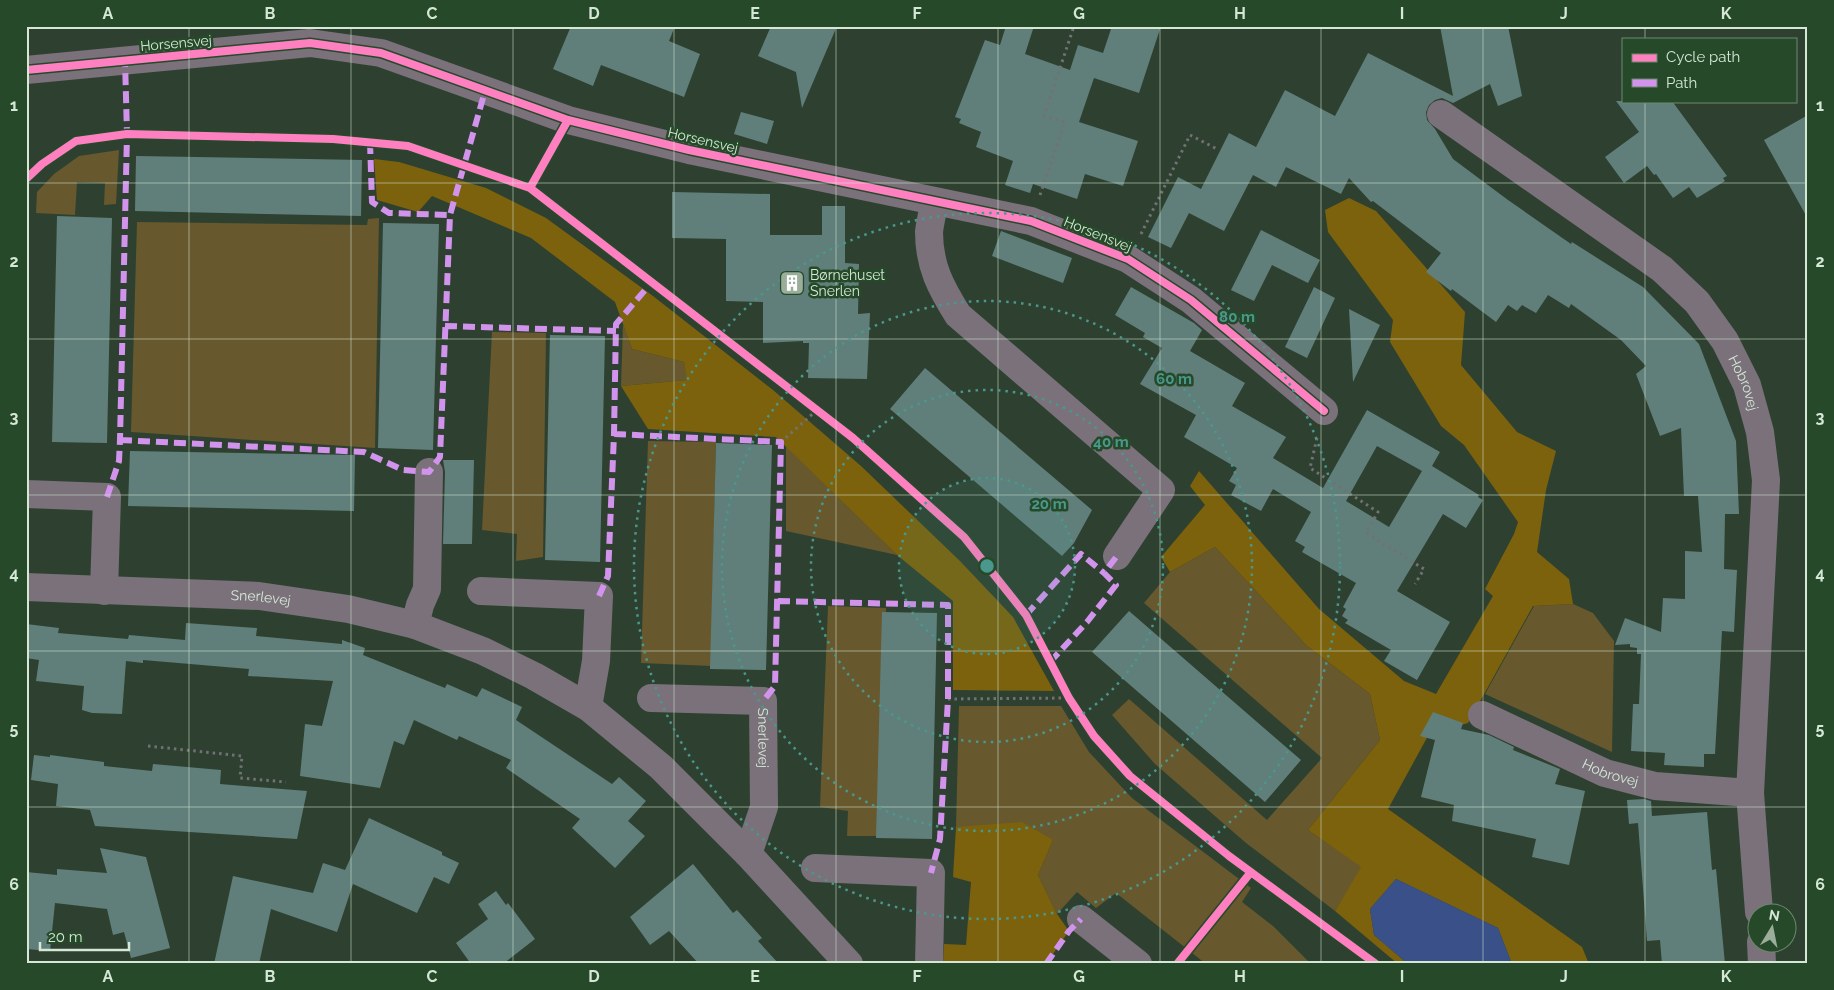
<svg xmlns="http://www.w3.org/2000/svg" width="1834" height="990" font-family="Raleway,sans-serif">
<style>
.green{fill:#67582d}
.forest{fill:#7c620c}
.water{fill:#395088}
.building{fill:#607f7a;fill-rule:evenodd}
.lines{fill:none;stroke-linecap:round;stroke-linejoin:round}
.path{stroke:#727173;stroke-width:3;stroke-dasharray:2.5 4;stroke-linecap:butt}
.minor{stroke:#7a717a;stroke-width:28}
.quiet{stroke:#d193ec;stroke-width:6;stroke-dasharray:12 6;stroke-linecap:butt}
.cycleway-casing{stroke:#26492a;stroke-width:11}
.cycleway{stroke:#ff80c0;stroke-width:8}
.grid{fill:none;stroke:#d4e8d5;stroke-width:1;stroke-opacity:0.55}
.ring{fill:none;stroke:#4a988d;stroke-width:2.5;stroke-dasharray:2.5 5}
.labels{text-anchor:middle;stroke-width:5;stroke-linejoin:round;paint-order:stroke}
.street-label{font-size:14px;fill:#d4e8d5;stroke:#26492a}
.poi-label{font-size:14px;fill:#d4e8d5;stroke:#26492a;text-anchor:start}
.centre{fill:#4a988d;stroke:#26492a;stroke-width:2.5}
.ring-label{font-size:15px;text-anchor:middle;font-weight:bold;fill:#4a988d;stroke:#26492a;stroke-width:5;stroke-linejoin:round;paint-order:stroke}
.neatline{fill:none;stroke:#d4e8d5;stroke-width:2}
.grid-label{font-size:16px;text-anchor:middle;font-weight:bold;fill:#d4e8d5}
</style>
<rect width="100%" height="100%" fill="#2e4130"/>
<path class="green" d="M119 150 116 204 104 205 105 183 77 182 75 215 36 213 37 192 54 174 79 156Z
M379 218 375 448 131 432 137 222 367 225 368 219Z
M623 324 632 349 684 362 688 380 621 386Z
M492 332 546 333 543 557 516 561 517 534 482 530Z
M648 441 716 442 711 666 641 663Z
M786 446 897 555 786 531Z
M1215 547 1307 646 1370 694 1380 740 1308 830 1362 867 1335 911 1246 843 1155 764 1112 715 1129 699 1267 820 1322 758 1144 603 1170 572Z
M1573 604 1593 613 1614 641 1612 752 1485 694 1534 606Z
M828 606 886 608 882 836H847L848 811 820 807Z
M959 706H1061L1089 752 1132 798 1251 888 1242 902 1273 926 1311 964H1206L1116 893 1096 908 1077 892 1057 914 1038 875 1053 840 956 827Z"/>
<path class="forest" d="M374 159 399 162 486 188 546 218 653 296 773 390 861 466 960 561 1013 617 1054 691 953 690V601L897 555 776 437 648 429 621 386 687 380 684 362 632 349 615 302 531 238 432 196 418 212 377 200Z
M1349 198 1376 211 1465 312 1461 365 1517 432 1556 451 1546 490 1537 552 1569 579 1573 604 1533 606 1468 723 1429 734 1388 809 1582 947 1589 964H1512L1498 928 1396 879 1370 909 1374 935 1408 964H1398L1335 911 1361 867 1308 830 1380 740 1370 694 1307 646 1215 547 1170 572 1161 557 1205 505 1190 486 1199 471 1319 609 1404 681 1436 694 1493 596 1485 589 1514 534 1518 522 1464 445 1441 426 1390 342 1393 320 1328 232 1325 210Z
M1022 822 1053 840 1038 875 1057 914 1069 931 1046 964H943L944 944 966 945 971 882 953 877 956 827Z"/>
<path class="water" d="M1396 879 1498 928 1512 964H1408L1374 935 1370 909Z"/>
<path class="building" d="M571 26H675L669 41 700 54 684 97 601 65 593 86 553 69Z
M771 26H837L802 108 796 72 758 56Z
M1006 26H1034L1025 54 1070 70 1078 45 1103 53 1112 26H1161L1139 93 1094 78 1079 122 1138 141 1123 186 1085 174 1077 199 1033 184 1030 193 1005 185 1013 161 976 147 981 132 959 123 961 119 955 117 985 40 1000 45Z
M1440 26H1508L1522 96 1498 106 1490 84 1453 103 1442 98 1435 100 1429 105 1426 112 1427 120 1435 129 1453 159 1508 200 1571 244 1572 242 1643 287 1699 344 1736 441 1739 514H1725L1724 569 1737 570 1734 632 1722 631 1715 754H1704V767L1664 765 1665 753 1631 751 1633 704H1639L1641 654H1637V648L1630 647V644L1615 645 1625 618 1661 632 1663 598 1685 599V551L1702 552 1698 496H1684L1681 428 1660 436 1636 374 1646 366 1621 340 1571 304 1569 308 1548 295 1536 313 1522 305 1517 311 1508 305 1496 322 1452 289 1451 291 1426 272 1441 253 1373 201 1371 202 1349 178 1341 194 1286 167 1276 187 1253 175 1224 231 1189 213 1171 248 1148 237 1178 177 1201 189 1229 133 1256 147 1285 90 1335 116 1368 53 1453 96Z
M1616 101H1672L1727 176 1723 178 1725 181 1697 198 1689 187 1673 198 1656 174 1654 175 1647 166 1624 183 1605 157 1639 132Z
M741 112 774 121 767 144 734 134Z
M1808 115V219L1764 140Z
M136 156 362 160 361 216 135 211Z
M672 192 770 194V235H822V206H845V263L859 264 858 314 870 313 867 379 808 378 809 343H803V341L763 343V302L726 301V239L672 238Z
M57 216 112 218 107 443 52 442Z
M383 223 439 224 433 450 378 448Z
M1261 230 1320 260 1308 283 1272 265 1254 301 1231 290Z
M1001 231 1072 258 1063 283 992 256Z
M1131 287 1194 323 1202 330 1190 351 1245 383 1232 406 1286 437 1273 458 1323 488 1367 410 1440 452 1432 466 1479 495 1478 497 1483 500 1466 528 1443 514 1397 591 1450 622 1417 680 1384 661 1391 650 1345 623 1348 620 1342 616 1346 609 1343 607 1356 583 1302 552 1305 547 1295 541 1311 512 1273 489 1261 511 1231 495 1236 485 1229 481 1237 468 1184 437 1196 415 1140 384 1162 348 1143 337 1145 333 1115 315ZM1377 446 1422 471 1389 527 1346 501Z
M1314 287 1335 298 1307 358 1285 347Z
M1349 309 1380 325 1353 382Z
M550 335 605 336 600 562 545 560Z
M925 368 1092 510 1074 543 1062 556 890 409Z
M716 443 772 445 766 670 710 669Z
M130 451 355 455 354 511 128 506Z
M443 460H474L472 544H443L445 472Z
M1129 611 1301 760 1265 802 1092 652Z
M882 612 937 613 932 839 876 838Z
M186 623 257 628 256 636 342 644V640L365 648 363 655 445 688 447 684 477 697 482 688 522 707 516 720 612 784 619 777 646 801 628 821 645 836 615 868 572 828 580 819 506 768 511 760 459 736 457 740 414 720 404 745 394 741 380 788 300 776 305 724 322 726 333 681 248 676 249 669 143 660V663L126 661 122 714 92 713 82 710 84 686 36 681 39 660 26 658V624L59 628 58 633 128 639 129 635 185 640Z
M1433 712 1463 723 1461 729 1489 735 1514 747 1513 750 1560 769 1555 784 1585 791 1569 865 1532 857 1536 839 1452 821 1454 805 1421 797 1435 740 1420 736Z
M34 755 50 757V755L104 762V766L152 771 153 764 221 770 220 784 307 791 297 839 95 826 90 810 56 806 58 784 31 780Z
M1644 799 1651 801 1652 816 1707 812 1712 870 1716 869 1725 964H1662L1660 940 1647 941 1638 823 1629 824 1627 800Z
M369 818 442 852V855L459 863 449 884 434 877 417 913 353 884 337 932 271 909 259 964H214L233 876 313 893 323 863 345 870Z
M100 848 146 857 170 948 131 958 124 932 113 935 107 909 55 903 50 951 26 949V872L57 875V869L107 873Z
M693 864 733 913 737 910 762 938 758 941 779 964H699L669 931 650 945 630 917Z
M496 891 506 905 508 903 535 939 503 964H471L456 943 488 919 478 904Z"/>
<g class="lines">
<path class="path" d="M1040 195 1065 122 1044 116 1074 26
M1141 234 1190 135 1217 149
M1317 438 1310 468 1378 512 1366 533 1424 569 1415 584
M781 442 817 410
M948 699 1069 698
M148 746 242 756 240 778 286 782"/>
<g class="minor">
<path d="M26 70 310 43 381 53 568 120 689 150 1031 221 1128 259 1191 300 1324 411"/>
<path id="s1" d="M1441 114 1662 269 1697 302 1725 341 1747 385 1760 432 1766 480 1750 793 1759 912"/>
<path d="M934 202C933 212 930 222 929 232 929 266 941 288 958 315L1161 490 1117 556"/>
<path d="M26 494 107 497 104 591"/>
<path id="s2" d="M26 587 259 596 348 609 415 625 483 651 534 676 588 707 661 767 748 854 849 964"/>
<path d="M481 591 599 596 596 661 588 707"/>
<path d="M415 625 420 605 427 589 429 472"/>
<path id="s3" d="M651 698 763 701 764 807 748 854"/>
<path id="s4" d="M1482 715 1605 773 1655 786 1750 793"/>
<path d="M815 868 931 873 929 964"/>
<path d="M1081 919 1138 964"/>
<path d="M1761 942 1762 964"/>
</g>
<path class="quiet" d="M370 142 372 202 389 213 450 215
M445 326 616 331
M614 434 781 442 775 686 763 701
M120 440 364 452 403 470 429 472 440 457 450 215 485 91
M107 497 119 461 120 440 127 134 125 60
M599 596 608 576 614 434 616 324 652 282
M778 601 948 605V699L940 839 931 873
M1026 615 1081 554 1104 573
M1050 662 1087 622 1116 585 1104 573 1117 556
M1046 964 1069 931 1081 919"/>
<defs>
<path id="cycleway" d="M26 70 310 43 381 53 568 120 689 150 1031 221 1128 259 1191 300 1324 411
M26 179 42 164 76 141 127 134 333 139 408 146 530 188 853 438 964 537 1026 615 1069 698 1094 736 1130 776 1229 856 1376 964
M530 188 568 120
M1177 964 1251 872"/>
</defs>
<use href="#cycleway" class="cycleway-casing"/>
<use href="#cycleway" class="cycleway"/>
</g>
<path class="grid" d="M189 26V964M351 26V964M513 26V964M674 26V964M836 26V964M998 26V964M1160 26V964M1321 26V964M1483 26V964M1645 26V39M1645 101V964M26 183H1808M26 339H1808M26 495H1808M26 651H1808M26 807H1808"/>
<circle cx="987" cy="566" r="88" fill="#4a988d" fill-opacity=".12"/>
<g class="ring">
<circle cx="987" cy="566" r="88"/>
<circle cx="987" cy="566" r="176"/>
<circle cx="987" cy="566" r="265"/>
<circle cx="987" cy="566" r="353"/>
</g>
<defs>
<symbol id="building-square" viewBox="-11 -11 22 22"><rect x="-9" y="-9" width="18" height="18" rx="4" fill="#9aae9b" stroke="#26492a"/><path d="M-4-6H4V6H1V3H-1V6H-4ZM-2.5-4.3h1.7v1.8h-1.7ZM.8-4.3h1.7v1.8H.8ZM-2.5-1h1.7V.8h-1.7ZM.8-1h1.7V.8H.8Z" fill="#fff"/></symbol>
</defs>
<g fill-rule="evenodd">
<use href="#building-square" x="778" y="269" width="28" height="28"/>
</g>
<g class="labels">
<g class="street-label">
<text transform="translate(176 43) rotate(-5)" y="5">Horsensvej</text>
<text transform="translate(703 140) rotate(13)" y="5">Horsensvej</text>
<text transform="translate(1098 234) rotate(22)" y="5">Horsensvej</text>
<text dy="5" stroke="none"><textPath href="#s1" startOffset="412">Hobrovej</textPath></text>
<text dy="5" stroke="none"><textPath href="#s2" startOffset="235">Snerlevej</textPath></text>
<text dy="5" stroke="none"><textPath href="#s3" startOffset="149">Snerlevej</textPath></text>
<text dy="5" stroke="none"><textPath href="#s4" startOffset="141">Hobrovej</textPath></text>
</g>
<g class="poi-label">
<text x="810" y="280">Børnehuset<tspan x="810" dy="16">Snerlen</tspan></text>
</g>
</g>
<circle cx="987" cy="566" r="8" class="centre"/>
<g class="ring-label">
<text x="1237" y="322">80 m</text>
<text x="1174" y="384">60 m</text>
<text x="1111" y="447">40 m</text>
<text x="1049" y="509">20 m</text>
</g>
<rect width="1834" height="990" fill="none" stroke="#26492a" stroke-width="55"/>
<rect x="1622" y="38" width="175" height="65" fill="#26492a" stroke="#6c896e"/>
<rect x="1632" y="54" width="25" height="8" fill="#ff80c0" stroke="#6c896e"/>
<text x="1666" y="62" font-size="15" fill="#d4e8d5">Cycle path</text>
<rect x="1632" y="79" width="25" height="8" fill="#d193ec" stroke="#6c896e"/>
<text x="1666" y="88" font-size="15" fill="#d4e8d5">Path</text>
<g transform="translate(1772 928) rotate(10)"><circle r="24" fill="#26492a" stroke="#6c896e"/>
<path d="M0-4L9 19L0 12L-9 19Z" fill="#9aae9b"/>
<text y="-8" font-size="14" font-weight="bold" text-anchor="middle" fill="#d4e8d5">N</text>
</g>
<path d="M40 942v8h89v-8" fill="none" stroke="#d4e8d5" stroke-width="2.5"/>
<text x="48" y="942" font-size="15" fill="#d4e8d5" stroke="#26492a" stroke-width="4" paint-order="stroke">20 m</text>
<rect x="28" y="28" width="1778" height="934" class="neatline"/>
<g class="grid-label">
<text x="108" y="19">A</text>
<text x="270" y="19">B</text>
<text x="432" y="19">C</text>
<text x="594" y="19">D</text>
<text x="755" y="19">E</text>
<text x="917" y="19">F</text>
<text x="1079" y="19">G</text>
<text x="1240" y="19">H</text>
<text x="1402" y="19">I</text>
<text x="1564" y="19">J</text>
<text x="1726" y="19">K</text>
<text x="14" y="111">1</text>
<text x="1820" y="111">1</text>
<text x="14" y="267">2</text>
<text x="1820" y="267">2</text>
<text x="14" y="423">3</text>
<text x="1820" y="423">3</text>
<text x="14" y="579">4</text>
<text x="1820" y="579">4</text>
<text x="14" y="734">5</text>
<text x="1820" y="734">5</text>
<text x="14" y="890">6</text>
<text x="1820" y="890">6</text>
<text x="108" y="982">A</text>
<text x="270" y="982">B</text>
<text x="432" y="982">C</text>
<text x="594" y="982">D</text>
<text x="755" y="982">E</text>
<text x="917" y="982">F</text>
<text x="1079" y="982">G</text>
<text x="1240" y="982">H</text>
<text x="1402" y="982">I</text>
<text x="1564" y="982">J</text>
<text x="1726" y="982">K</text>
</g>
</svg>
